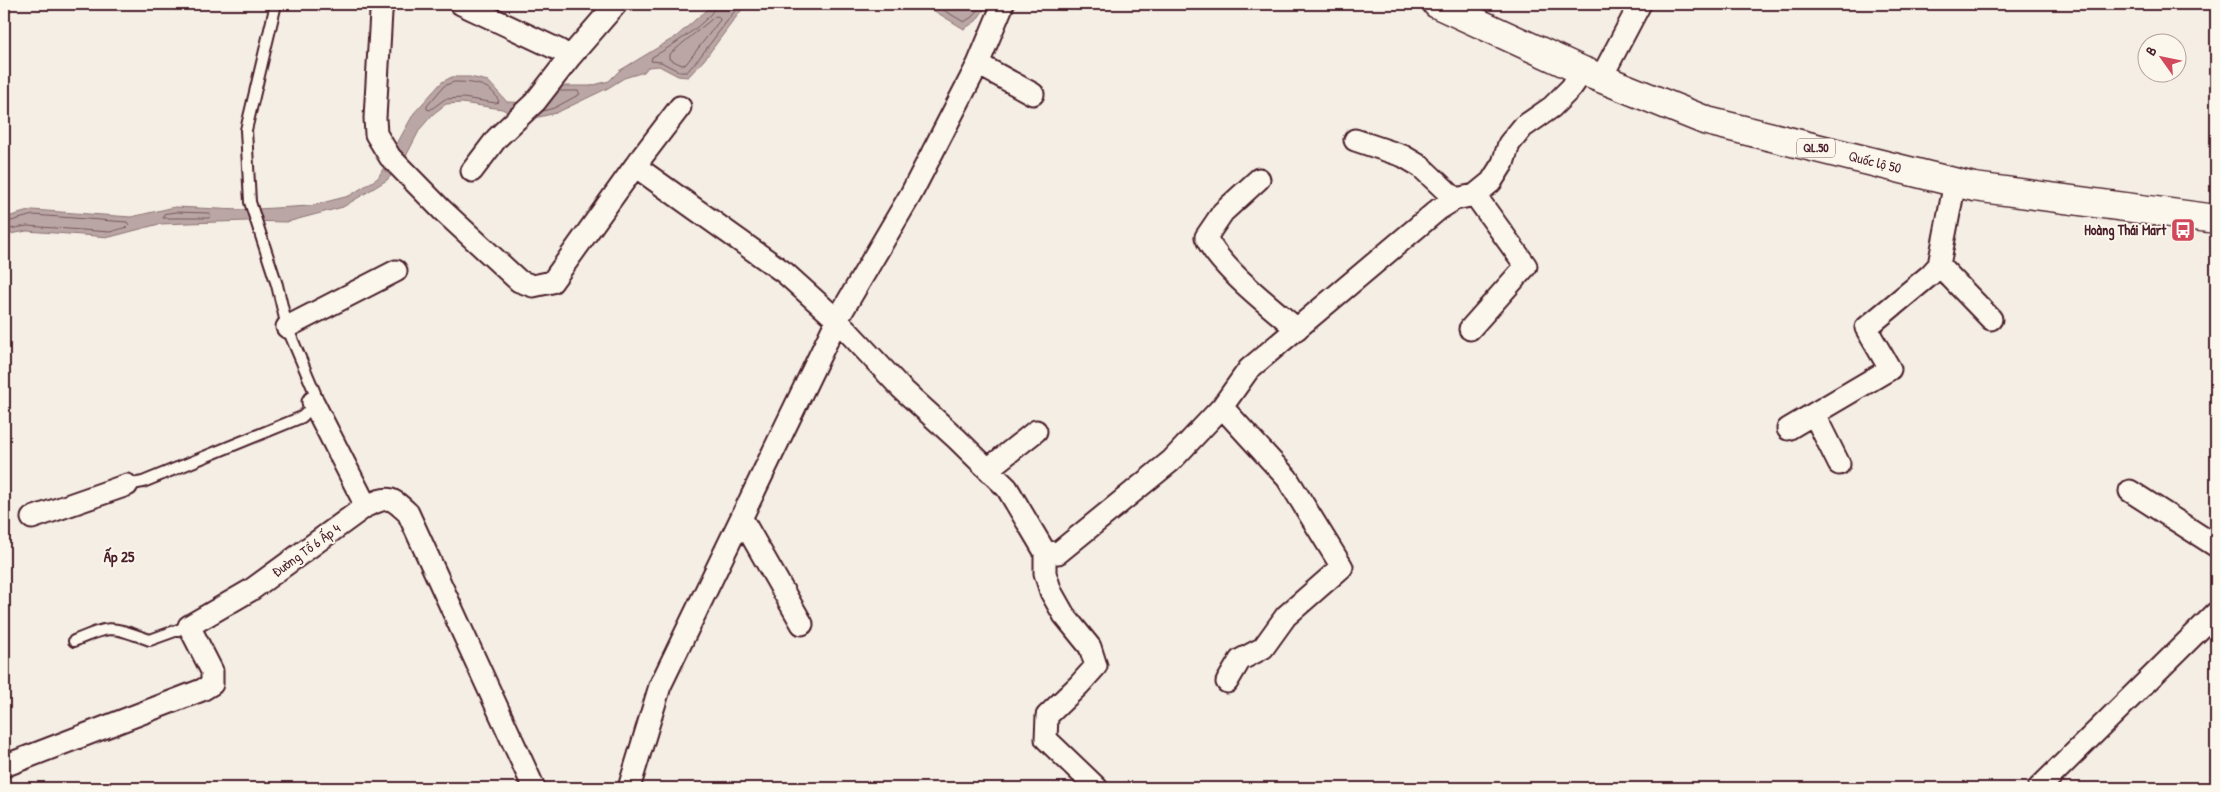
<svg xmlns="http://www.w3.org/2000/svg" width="2220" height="792" font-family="'Patrick Hand',sans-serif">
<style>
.water{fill:#baa7a5;stroke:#8d7174}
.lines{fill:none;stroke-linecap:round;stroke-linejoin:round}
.shore{stroke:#77555c;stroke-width:1}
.service-casing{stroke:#4a1f2b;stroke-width:14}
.minor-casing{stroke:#4a1f2b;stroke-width:25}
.trunk-casing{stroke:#4a1f2b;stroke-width:31}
.service{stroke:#fbf7ec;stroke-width:10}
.minor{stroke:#fbf7ec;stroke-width:21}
.trunk{stroke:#fbf7ec;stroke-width:28}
.labels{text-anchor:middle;stroke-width:4;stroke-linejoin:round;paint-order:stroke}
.shield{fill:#fbf7ec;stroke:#7f6065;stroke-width:1}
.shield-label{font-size:12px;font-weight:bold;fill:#4a1f2b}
.street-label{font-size:14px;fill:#4a1f2b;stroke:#fbf7ec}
.poi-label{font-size:14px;font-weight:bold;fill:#4a1f2b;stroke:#fbf7ec;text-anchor:end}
.neighbourhood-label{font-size:15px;font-weight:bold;fill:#4a1f2b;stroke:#fbf7ec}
</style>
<rect width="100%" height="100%" fill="#f4eee4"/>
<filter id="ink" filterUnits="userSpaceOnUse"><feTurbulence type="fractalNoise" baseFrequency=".02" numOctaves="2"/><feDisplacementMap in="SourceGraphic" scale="10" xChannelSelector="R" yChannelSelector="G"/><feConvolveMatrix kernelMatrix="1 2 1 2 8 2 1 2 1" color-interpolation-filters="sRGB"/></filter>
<g filter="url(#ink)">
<path class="water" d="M713 4H746L704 60 688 77 678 76 659 66 648 67 644 72 624 78 608 88 556 113 539 117 520 118 502 109 462 103 446 104 433 114 420 129 403 162 387 180 343 207 287 222 247 221 159 224 110 237 27 231 4 235V218L32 210 131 217 175 207 240 210 310 206 349 196 378 178 414 113 442 82 452 77H470L488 81 507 102 537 103 556 86H590L609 81 619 71 677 36Z
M923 4H988L976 21 964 29Z"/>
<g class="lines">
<path class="shore" d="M716 4C714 20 666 50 652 57L651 61 661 62 680 72H687L700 57 740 4
M933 4 964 22 972 17 982 4
M716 16 719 17 720 20 686 64 682 65 669 59V55Z
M454 82C471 82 492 83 499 102L496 103 463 98 445 99 430 110 427 109V106L444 86Z
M543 111 554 108 580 94 578 91H559
M176 212 209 213 211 216 209 218H163L164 214Z
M4 223 33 215 127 222 129 225 127 227 110 232 27 226 4 230"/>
<defs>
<path id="service" d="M127 485 143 482 302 417C310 410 313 404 315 393L287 327 277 285 250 202 246 130 276 4
M74 641C113 624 111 627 150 640L189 626"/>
<path id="minor" d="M383 4 381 12 375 118 376 134 390 157 442 210 519 281 533 286 552 282 635 166 680 107
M461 4 559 50 570 57 616 4
M978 64 1033 94
M1601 78 1640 4
M1355 140 1403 156 1420 166 1455 199
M635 166 785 273 837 320 901 388 957 439 1007 488 1045 552 1058 553 1171 461 1222 407 1249 369 1439 209 1455 199 1475 195 1491 182 1503 163 1509 144 1523 127 1552 107 1571 88 1583 71
M472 171 497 138 535 102 570 57
M1259 179 1223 212 1206 237C1219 267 1271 307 1297 329
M1939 265 1991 319
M287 327 396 271
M1470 329 1526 266 1475 195
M313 402 366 506
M1222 407 1287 478 1342 567 1286 616 1263 648 1240 660 1227 682
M1814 414 1839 464
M1788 429 1890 369 1866 328 1930 275 1939 265 1955 182
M988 469 1036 431
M2130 491 2216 546
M32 518 127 485
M742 519 802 624
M1045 552V573L1051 592 1064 615 1090 647 1096 666 1079 685 1047 716 1046 739 1097 788
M4 766 202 690 212 684V671L189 626 251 590 366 506C389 496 390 496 408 513L534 788
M629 788 660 686 837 320 911 194 978 64 1003 4
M2039 788 2216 613"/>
<path id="trunk" d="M1437 4 1583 71 1707 121 1974 187 2216 219"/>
</defs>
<use href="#service" class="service-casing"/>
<use href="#minor" class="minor-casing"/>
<use href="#trunk" class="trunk-casing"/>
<use href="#service" class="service"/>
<use href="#minor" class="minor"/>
<use href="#trunk" class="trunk"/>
</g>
</g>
<defs>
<symbol id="bus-square" viewBox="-11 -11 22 22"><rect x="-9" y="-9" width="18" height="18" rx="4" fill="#d1495b" stroke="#fbf7ec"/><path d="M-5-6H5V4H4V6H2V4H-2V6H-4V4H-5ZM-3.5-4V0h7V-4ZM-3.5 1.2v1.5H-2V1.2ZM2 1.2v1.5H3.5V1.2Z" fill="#fff"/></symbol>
</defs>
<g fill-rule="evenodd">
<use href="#bus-square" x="2169" y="216" width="28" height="28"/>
</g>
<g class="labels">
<rect class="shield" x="1797" y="138.5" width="38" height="19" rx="4"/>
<g class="shield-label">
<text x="1816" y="152">QL.50</text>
</g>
<g class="street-label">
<text transform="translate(1875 162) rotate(14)" y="5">Quốc lộ 50</text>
<text transform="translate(306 550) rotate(-36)" y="5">Đường Tổ 6 Ấp 4</text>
</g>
<g class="poi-label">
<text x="2166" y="235">Hoàng Thái Mart</text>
</g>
<g class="neighbourhood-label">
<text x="119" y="562">Ấp 25</text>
</g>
</g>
<rect width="2220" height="792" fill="none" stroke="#fbf7ec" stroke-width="20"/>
<rect x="10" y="10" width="2200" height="772" fill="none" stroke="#4a1f2b" stroke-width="2" filter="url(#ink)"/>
<g transform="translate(2162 58) rotate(303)"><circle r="24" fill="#fbf7ec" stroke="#b4a19f"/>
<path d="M0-4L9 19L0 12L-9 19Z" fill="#d1495b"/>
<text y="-8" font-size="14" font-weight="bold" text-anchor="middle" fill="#4a1f2b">B</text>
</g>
</svg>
